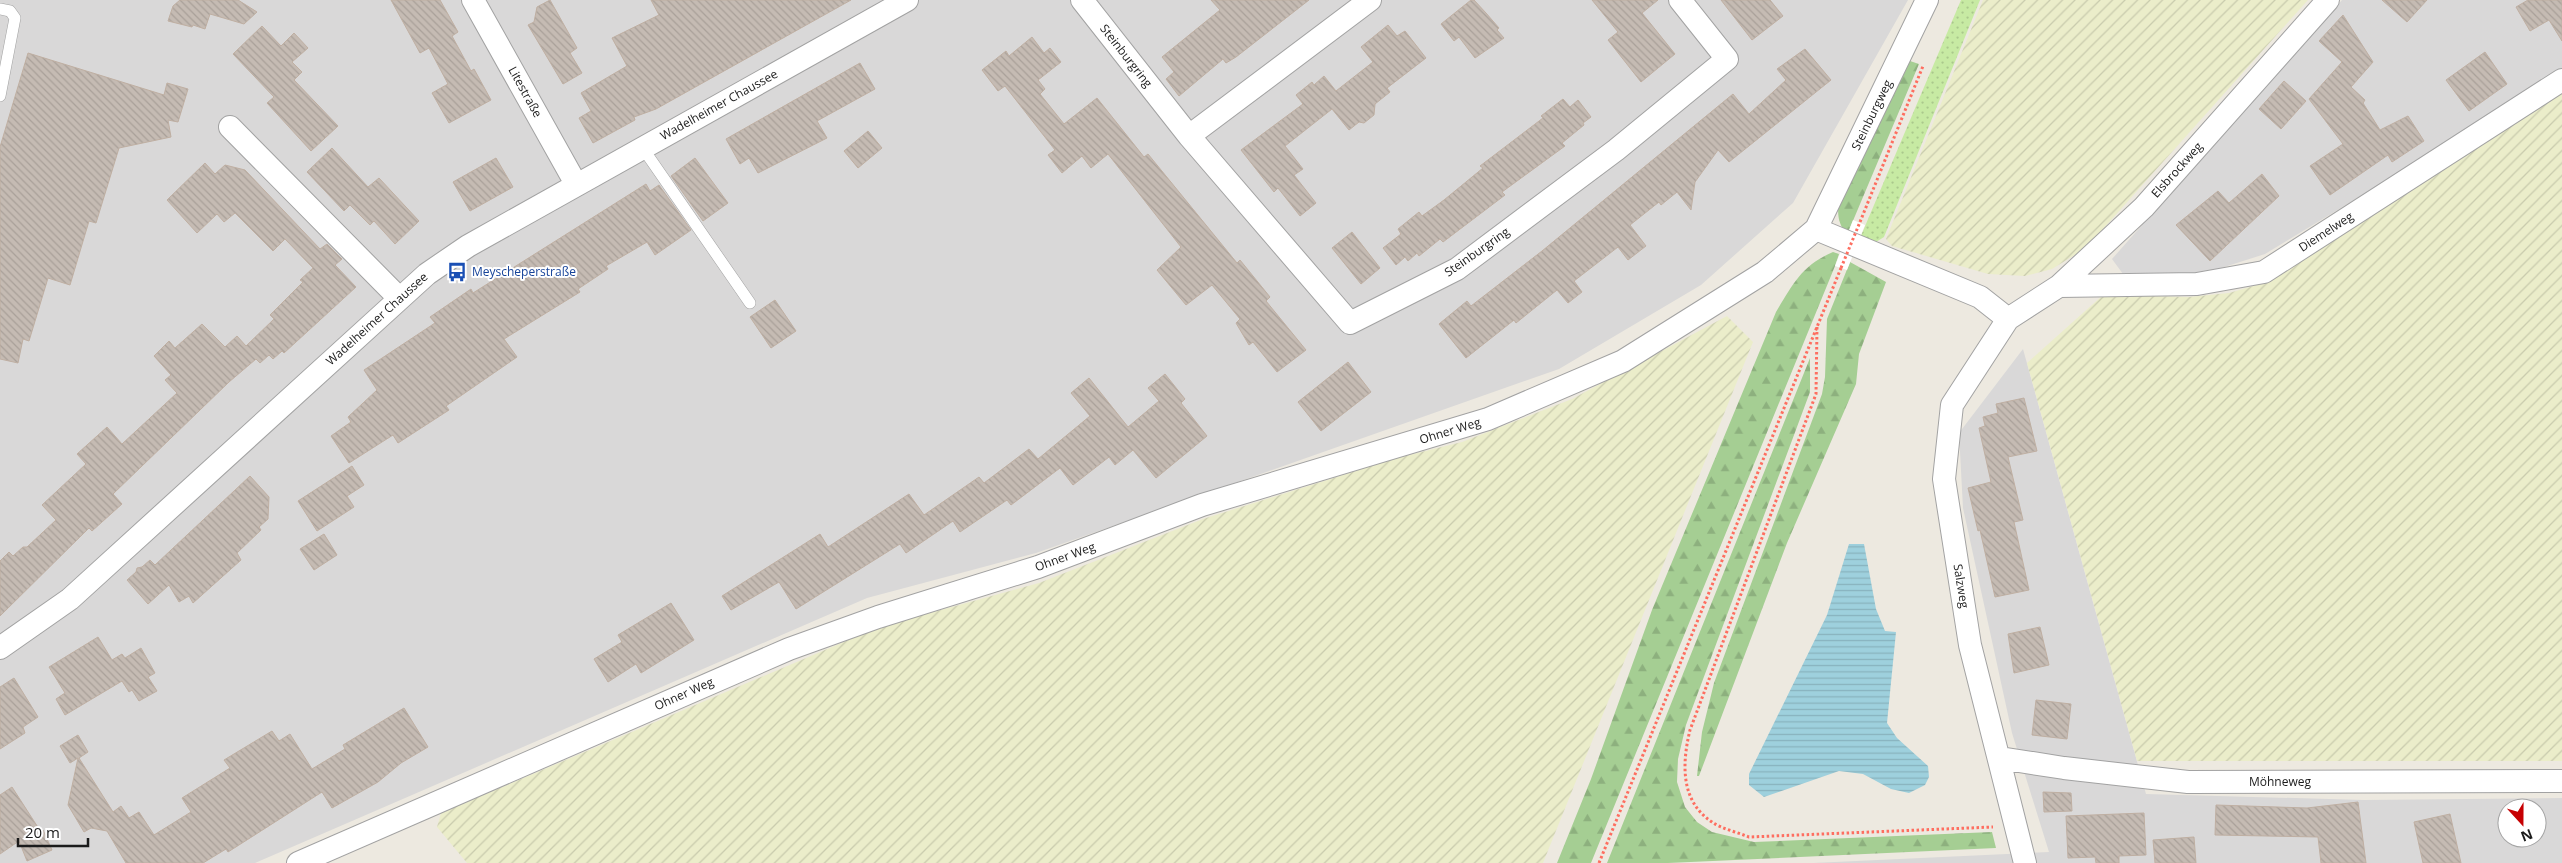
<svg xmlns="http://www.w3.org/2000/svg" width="2562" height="863" font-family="'Open Sans',sans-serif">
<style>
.residential{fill:#d9d8d8;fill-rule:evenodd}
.farmland{fill:url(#farmland-furrows)}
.grass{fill:url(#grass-dots)}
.forest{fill:url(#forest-firs)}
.water{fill:url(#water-rules)}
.pier{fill:#fff}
.building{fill:url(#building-back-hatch);stroke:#bfafa2}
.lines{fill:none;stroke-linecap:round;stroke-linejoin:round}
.lane-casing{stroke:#a2a2a2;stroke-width:12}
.street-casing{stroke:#a2a2a2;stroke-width:24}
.path{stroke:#fe6e60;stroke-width:3;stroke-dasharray:2.5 2.5;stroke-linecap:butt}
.lane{stroke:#fff;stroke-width:11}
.street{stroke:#fff;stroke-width:22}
.path-bridge{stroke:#fe6e60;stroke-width:3;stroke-dasharray:2.5 2.5;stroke-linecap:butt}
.labels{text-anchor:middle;stroke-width:4;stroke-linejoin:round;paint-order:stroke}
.street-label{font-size:12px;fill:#1b1b1b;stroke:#fff}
.transit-label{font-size:12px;fill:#164399;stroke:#fff;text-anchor:start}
</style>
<defs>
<pattern id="farmland-furrows" width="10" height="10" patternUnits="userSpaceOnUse" patternTransform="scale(1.25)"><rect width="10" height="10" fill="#ebedca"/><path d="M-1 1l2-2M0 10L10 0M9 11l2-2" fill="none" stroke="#c9cbad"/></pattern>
<pattern id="grass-dots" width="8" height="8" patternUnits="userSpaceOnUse" patternTransform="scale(1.25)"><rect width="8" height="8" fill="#c7eaa3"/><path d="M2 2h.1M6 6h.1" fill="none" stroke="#aac88c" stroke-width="1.8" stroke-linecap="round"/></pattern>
<pattern id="forest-firs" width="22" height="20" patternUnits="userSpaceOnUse" patternTransform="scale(1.25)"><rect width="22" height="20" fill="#a5ce93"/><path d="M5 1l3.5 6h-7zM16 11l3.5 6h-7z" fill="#8db07e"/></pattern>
<pattern id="water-rules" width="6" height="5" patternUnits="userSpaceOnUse" patternTransform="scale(1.25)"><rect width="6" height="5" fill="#9ed0dd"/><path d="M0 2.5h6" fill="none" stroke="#88b2bd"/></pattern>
<pattern id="building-back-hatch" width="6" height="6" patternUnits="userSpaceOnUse" patternTransform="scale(1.25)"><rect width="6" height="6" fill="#c5bbb3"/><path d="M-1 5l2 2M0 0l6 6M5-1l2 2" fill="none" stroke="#a9a099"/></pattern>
</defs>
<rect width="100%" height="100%" fill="#ede9e0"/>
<path class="residential" d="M0 0H1908L1793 203 1701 285 1559 369 1036 553 867 598 255 863H0Z
M2342 0H2562V74L2265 254 2196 276 2123 274 2112 259Z
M2023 349 2146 794 2364 800 2562 798V863H1813L2049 852 2012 733 1963 508 1959 433ZM2507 808H2537V838H2507Z"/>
<path class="farmland" d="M1983 0H2308L2086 248 2052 269 2025 276 1988 274 1892 246 1886 239Z
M2562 92V761H2137L2027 363 2103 295 2189 297 2229 293 2257 285Z
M1727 316 1753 342 1543 863H467L437 827 441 813 879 627 1039 583 1203 519 1397 458 1462 442 1572 399Z"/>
<path class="grass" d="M1961 0H1980L1884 237 1876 242 1860 238Z"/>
<path class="forest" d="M1910 61 1919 64 1847 235C1838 223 1837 215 1839 200Z
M1833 252 1839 254 1835 266 1591 863H1557L1591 779 1652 610 1776 312C1793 284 1802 265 1833 252Z
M1850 262 1886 282 1859 354 1856 384 1787 543 1699 776H1697L1702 732 1714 683 1822 394 1825 377 1827 319Z
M1810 358V392L1686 725 1678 759 1677 782 1685 807 1697 822 1712 832 1754 842 1992 832 1996 848 1668 863H1607Z"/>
<path class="water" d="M1849 544H1864L1876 609 1885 631 1896 632 1887 723 1897 738 1928 766 1929 777 1925 785 1909 793 1891 789 1863 774 1839 771 1764 797 1749 785V774L1827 615Z"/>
<path class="pier" d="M1853 220 1865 225 1847 270 1835 266Z"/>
<path class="building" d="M180 0H238L257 12 244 24 210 14 205 29 193 25 192 27 168 21 173 6Z
M391 0H440L458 32 452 36 471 71 474 69 491 100 449 123 432 93 448 84 429 48 420 53Z
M550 0 577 48 570 53 582 73 563 84 528 25 534 22 537 7Z
M651 0H851L656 109 634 117 635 120 593 143 579 118 591 111 581 93 627 66 612 38 659 15Z
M1211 0H1309L1236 57 1226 63 1223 59 1179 96 1166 79 1174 72 1162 57 1220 10Z
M1471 0H1474L1486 13 1499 28 1497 30 1504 38 1475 58 1459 37 1454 41 1441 24Z
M1592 0H1658L1642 13 1675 54 1641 82 1608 40 1618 32Z
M1721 0H1770L1783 16 1752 40Z
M2382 0H2427L2407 22Z
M2528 0H2562V41L2549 20 2530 31 2516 7Z
M2343 15 2373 62 2351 87 2365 100 2363 103 2380 130 2408 116 2424 141 2392 162 2388 155 2330 195 2310 166 2343 144 2309 99 2342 62 2319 41Z
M1388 25 1397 36 1405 31 1426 58 1387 88 1390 92 1375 104 1374 115 1364 123 1359 122 1349 130 1332 109 1285 146 1303 169 1294 175 1316 203 1300 216 1278 188 1274 192 1241 150 1303 104 1296 95 1312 82 1314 85 1324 76 1336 91 1373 62 1361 47Z
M262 26 281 46 294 33 308 48 292 62 302 72 294 80 338 126 311 151 267 103 274 97 233 54Z
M1032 37 1044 53 1050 48 1061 62 1038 80 1045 89 1040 94 1064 124 1097 98 1144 157 1148 154 1237 263 1240 260 1270 297 1266 301 1306 350 1277 372 1253 342 1249 345 1236 323 1240 319 1212 285 1186 305 1157 270 1181 247 1108 154 1091 168 1082 156 1062 173 1048 155 1055 150 1005 86 998 91 982 70 1006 51 1009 56Z
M1805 49 1831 80 1729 162 1718 150 1695 182 1691 210 1677 192 1661 205 1659 202 1630 225 1646 246 1628 260 1618 247 1574 281 1582 292 1568 303 1557 290 1516 323 1514 320 1466 358 1439 324 1467 301 1471 306 1542 251 1733 94 1749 114 1786 80 1777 69Z
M2485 52 2507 84 2469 111 2446 80Z
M28 53 164 95 167 83 188 89 178 122 168 120 171 137 119 148 96 223 89 221 70 285 48 278 29 341 23 339 18 363 0 359V147Z
M860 63 875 89 817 121 827 138 758 173 749 158 740 164 726 139Z
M2284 81 2306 101 2281 129 2259 109Z
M1563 99 1570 107 1578 100 1591 117 1583 123 1584 125 1562 143 1565 146 1502 192 1505 195 1443 242 1440 239 1419 256 1417 253 1408 261 1405 257 1396 265 1383 248 1401 234 1398 229 1419 212 1422 216 1444 200 1483 168 1480 166 1543 118 1541 116Z
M868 131 882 148 858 168 844 151Z
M332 148 368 187 379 178 419 221 395 244 374 221 370 225 350 205 344 211 307 172Z
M496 158 513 187 470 211 453 182Z
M695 158 728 203 703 221 671 176Z
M205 163 215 174 225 165 245 170 320 249 327 244 342 259 335 265 356 287 284 353 282 351 273 359 269 355 260 363 256 359 229 382 113 494 122 504 92 531 89 528 0 616V561L9 552 13 556 23 547H27L56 520 42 505 86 464 77 454 107 427 122 444 177 393 165 380 171 375 154 356 169 341 175 348 202 324 225 347 237 336 246 346 274 319 270 315 303 282 300 280 313 268 285 239 273 251 235 213 224 222 217 214 197 233 167 200Z
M2262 174 2279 196 2210 261 2176 225 2218 191 2229 203Z
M646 184 650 191 659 185 691 230 655 255 647 242 606 266 608 269 578 289 580 292 504 339 517 357 446 406 449 410 398 443 393 435 349 463 331 436 351 422 348 417 377 390 364 370 435 323 430 317 471 289 473 293Z
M1352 232 1380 268 1361 284 1332 248Z
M775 300 796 331 771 348 750 317Z
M1348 362 1371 392 1321 431 1298 402Z
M1165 374 1185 399 1181 403 1207 436 1156 478 1133 450 1115 465 1109 457 1073 485 1060 468 1011 505 1007 500 960 532 953 521 906 553 900 544 796 609 779 582 731 610 722 596 820 534 828 547 909 494 924 515 979 477 984 483 1029 449 1038 459 1090 416 1071 393 1089 378 1128 427 1159 401 1148 388Z
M2024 398 2037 451 2008 457 2023 520 2014 522 2029 590 1995 597 1980 530 1978 531 1968 488 1991 482 1979 428 1985 426 1983 417 1998 413 1996 404Z
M352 466 364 485 347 496 354 507 317 531 298 501Z
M250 476 269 497 268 519 259 527 261 530 237 553 241 560 193 603 189 596 179 602 169 585 148 604 127 580 136 572 137 568 142 567 150 560 155 565Z
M324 534 337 555 314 570 300 549Z
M671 603 694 640 641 673 636 664 608 682 594 659 622 642 618 635Z
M2040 627 2049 665 2014 673 2008 634Z
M98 637 112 660 122 654 125 658 141 648 155 673 148 677 157 691 139 701 132 690 129 692 122 681 65 715 56 699 65 693 49 667Z
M14 678 38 717 23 727 25 733 0 749V687Z
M2036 700 2071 704 2067 739 2032 735Z
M404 708 428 747 401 763 378 782 332 808 322 792 228 852 226 849 203 863H126L107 831 91 828 84 832 68 805 78 758 70 763 60 746 78 735 88 752 79 758 113 812 121 806 129 818 139 812 154 835 191 812 182 798 230 768 224 760 272 731 279 741 290 734 312 769 345 749 343 745Z
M12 787 41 832 43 830 52 850 27 861 19 841 0 854V795Z
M2043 792 2071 793 2072 811 2044 812Z
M2358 802 2366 863H2321L2318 837 2215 835 2216 805 2307 808Z
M2144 813 2146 855 2119 856V863H2096L2095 857 2068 858 2066 816Z
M2450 814 2461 863H2423L2414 822Z
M2194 837 2196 863H2155L2153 840Z"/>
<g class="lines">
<defs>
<path id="lane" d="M0 9 10 11 15 18 0 96
M642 147 750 303"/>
<path id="street" d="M473 0 576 184
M1082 0 1189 136 1370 0
M230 127 399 298
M1189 136 1350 323 1457 269 1616 150 1727 59 1680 0
M1816 229 1980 297 2008 319
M2059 286 2197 284 2264 272 2562 80
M0 648 70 599 427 274 468 246 907 0
M2000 758 2064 768 2188 782 2562 781
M298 863 789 649 878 617 1038 567 1202 505 1488 419 1623 361 1765 272 1816 229 1927 0
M2025 863 1970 645 1944 479 1952 405 2008 319 2059 286 2144 207 2328 0"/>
</defs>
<use href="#lane" class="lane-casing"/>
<use href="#street" class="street-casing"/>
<path class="path" d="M1860 222 1923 66
M1817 327 1816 394 1690 730C1682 763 1680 801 1712 822 1722 829 1737 832 1749 837L1993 827
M1599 863 1841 268"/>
<use href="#lane" class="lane"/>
<use href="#street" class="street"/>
<path class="path-bridge" d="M1841 268 1860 222"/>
</g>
<defs>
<symbol id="bus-bare" viewBox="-9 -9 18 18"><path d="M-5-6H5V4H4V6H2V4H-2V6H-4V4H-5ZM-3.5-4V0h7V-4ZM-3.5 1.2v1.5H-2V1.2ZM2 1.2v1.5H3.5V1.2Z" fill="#1a4fb4" stroke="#fff" stroke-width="2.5" paint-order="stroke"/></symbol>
</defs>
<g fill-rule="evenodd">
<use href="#bus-bare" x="443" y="258" width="28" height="28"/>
</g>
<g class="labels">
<g class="street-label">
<text transform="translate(1126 56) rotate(52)" y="4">Steinburgring</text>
<text transform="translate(525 92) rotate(61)" y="4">Litestraße</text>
<text transform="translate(719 105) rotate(-29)" y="4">Wadelheimer Chaussee</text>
<text transform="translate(1872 115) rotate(-64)" y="4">Steinburgweg</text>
<text transform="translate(2177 170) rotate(-48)" y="4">Elsbrockweg</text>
<text transform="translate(2326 232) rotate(-33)" y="4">Diemelweg</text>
<text transform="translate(1477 252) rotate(-35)" y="4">Steinburgring</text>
<text transform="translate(377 319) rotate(-42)" y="4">Wadelheimer Chaussee</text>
<text transform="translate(1450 431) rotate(-17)" y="4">Ohner Weg</text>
<text transform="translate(1065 557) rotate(-20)" y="4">Ohner Weg</text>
<text transform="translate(1961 586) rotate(81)" y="4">Salzweg</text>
<text transform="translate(684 694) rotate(-24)" y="4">Ohner Weg</text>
<text x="2280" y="786">Möhneweg</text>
</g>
<g class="transit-label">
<text x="472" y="276">Meyscheperstraße</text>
</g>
</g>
<g transform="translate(2522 823) rotate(159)"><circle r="24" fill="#ffffff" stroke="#a4a4a4"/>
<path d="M0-4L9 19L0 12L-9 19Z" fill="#c60002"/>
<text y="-8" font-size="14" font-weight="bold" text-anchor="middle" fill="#1b1b1b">N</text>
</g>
<path d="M18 838v8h70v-8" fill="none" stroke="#1b1b1b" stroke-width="2.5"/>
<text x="25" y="838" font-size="15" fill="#1b1b1b" stroke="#ffffff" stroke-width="4" paint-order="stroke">20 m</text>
</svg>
